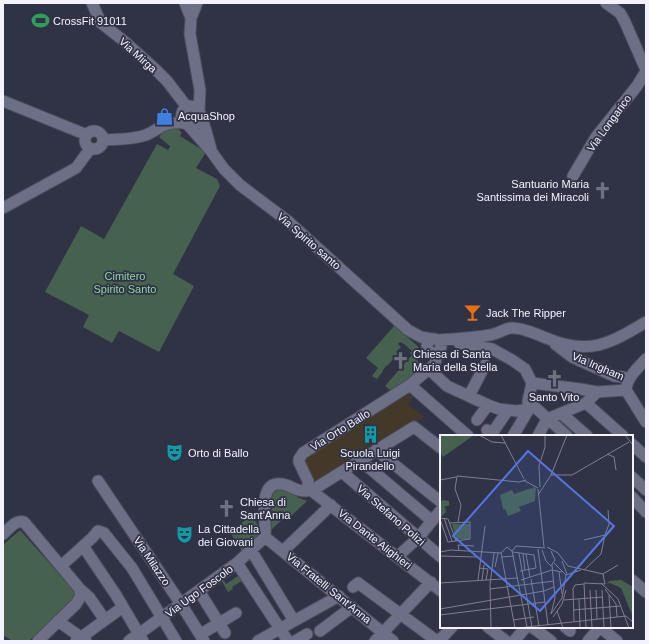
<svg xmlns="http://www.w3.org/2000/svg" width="649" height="644" font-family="Arial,sans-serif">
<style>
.education{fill:#443929}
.green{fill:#46624e}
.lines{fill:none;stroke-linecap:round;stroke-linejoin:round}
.minor-casing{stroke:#4c4d5e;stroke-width:13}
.minor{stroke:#6c6f86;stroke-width:11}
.labels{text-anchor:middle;stroke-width:3.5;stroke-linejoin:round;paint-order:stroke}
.poi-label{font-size:11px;fill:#f2f3fe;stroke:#303246;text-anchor:start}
.street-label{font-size:11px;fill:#f2f3fe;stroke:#303246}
.park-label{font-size:11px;fill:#91d4a5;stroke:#303246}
.inset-road{fill:none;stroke:#7e7f90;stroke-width:1}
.view{fill:#5277e2;fill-opacity:0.15;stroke:#5277e2;stroke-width:2}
.inset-edge{fill:none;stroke:#f2f3fe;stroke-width:2}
</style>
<rect width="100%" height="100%" fill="#303246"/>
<path class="education" d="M407 393 412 397 408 405 425 417 315 482 304 466V462L306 457Z"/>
<path class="green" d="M175 126 182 133 180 136 206 152 196 168 217 179 220 186 173 274 194 286 159 352 119 331 112 343 83 327 89 315 45 292 81 226 104 239 157 144 168 150 170 146 159 137 164 131 169 128 171 130Z
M394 326 419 347 412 354 423 368 392 392 385 386 412 355 410 353 412 351 404 344 400 342 398 344 401 347 396 352 398 354 387 366H386L383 370V371L377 379 372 376 378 368 366 358Z
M283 489 297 496V497L307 501 290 517 287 515 271 530 272 497C274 491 276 490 283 489Z
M252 516 258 525 260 534 257 537 259 539 242 551 229 531Z
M20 530 77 594 76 597 29 641H12L3 635V545Z
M241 574 245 579 232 587 233 589 228 592 221 580 222 578 226 584Z"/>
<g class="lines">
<defs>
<path id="minor" d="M92 3 101 23 124 41 155 69 167 81 187 107
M185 3 191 18 190 34 200 90 199 111
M606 3 620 13 625 22 646 70
M191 18 197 3
M3 101 87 135
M201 115 199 121 192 126 184 123C176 111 190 100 198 110 203 116 208 140 211 149
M189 126 211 151 224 169 240 185 289 222 408 330 421 337 432 339
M85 140a9 9 0 1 1 18 0a9 9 0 1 1-18 0Z
M103 140C117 139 132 140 146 135 161 128 166 121 184 123
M573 176 596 137 637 86 646 71
M3 208 76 168 90 149
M427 346a7 7 0 1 1 14 0a7 7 0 1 1-14 0Z
M438 340C456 339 473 338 490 335 497 334 504 329 511 328 521 327 537 334 546 338 589 356 609 344 646 322
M459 343 492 349 512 360 525 369 532 383 528 401 529 409
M555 344 572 357 614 376 623 377 628 379
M646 359C638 368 627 377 626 390L646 422
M429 369 447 386 488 405 499 409 517 411 529 409
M532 383 580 389 597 392 626 390
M410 385 468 436
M469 396 485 365
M528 401 567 436
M586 403 623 436
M562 414 587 436
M477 420 488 405
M487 430 491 435 508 410
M513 436 529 409
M538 436 547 419 586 403 597 392
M632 444 646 457
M376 450 441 502
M360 460 432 521
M342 472 441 557
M632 477 646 490
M98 481 181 604 204 641
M308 488V481L299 462V459L303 453 410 385 435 364 437 353
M308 488 441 591
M313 491 319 486 414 427 441 448
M632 497 646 512
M3 534C9 529 16 519 24 522L79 588C82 595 80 598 76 604L38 641
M265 537 393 641
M265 537C267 522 256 481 282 484 291 485 296 492 306 491L308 488
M83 546 116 595 143 641
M251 550 294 621
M283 551 331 505
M397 557 418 538 441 510
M237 563 288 641
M61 566 92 538 98 531 104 533 132 568 176 641
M632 580 646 592
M353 587 358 583 437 641
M79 588 89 597 105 620
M199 591 225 633
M58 621 86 641
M488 627 506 641
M532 627 551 641
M565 627 570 631
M600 627 617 641
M320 631 352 607
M201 634 236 613
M76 641 123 607
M129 641 237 563 265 537
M258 641 339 596
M295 641 307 634
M375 641 431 582
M439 641 452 627
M514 641 526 627
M588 641 600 627"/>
</defs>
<use href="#minor" class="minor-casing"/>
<use href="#minor" class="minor"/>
</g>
<defs>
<symbol id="stadium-bare" viewBox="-9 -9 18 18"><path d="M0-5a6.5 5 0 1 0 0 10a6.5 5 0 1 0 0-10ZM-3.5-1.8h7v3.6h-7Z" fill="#2e9e5b" stroke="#303246" stroke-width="2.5" paint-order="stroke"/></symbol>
<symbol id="shop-bare" viewBox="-9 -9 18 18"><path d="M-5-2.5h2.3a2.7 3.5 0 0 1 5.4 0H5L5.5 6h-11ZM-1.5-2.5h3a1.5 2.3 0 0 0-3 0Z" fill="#3f7fe0" stroke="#303246" stroke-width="2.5" paint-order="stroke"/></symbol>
<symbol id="church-bare" viewBox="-9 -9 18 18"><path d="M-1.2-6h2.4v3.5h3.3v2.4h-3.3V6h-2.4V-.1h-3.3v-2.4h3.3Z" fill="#6b7280" stroke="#303246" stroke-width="2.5" paint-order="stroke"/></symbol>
<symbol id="bar-bare" viewBox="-9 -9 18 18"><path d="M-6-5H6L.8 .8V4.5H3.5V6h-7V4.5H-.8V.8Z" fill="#e8710a" stroke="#303246" stroke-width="2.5" paint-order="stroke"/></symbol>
<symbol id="building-bare" viewBox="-9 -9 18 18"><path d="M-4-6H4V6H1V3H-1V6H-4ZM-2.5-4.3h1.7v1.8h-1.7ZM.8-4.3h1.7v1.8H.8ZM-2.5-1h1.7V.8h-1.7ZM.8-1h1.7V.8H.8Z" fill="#0f9aa8" stroke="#303246" stroke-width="2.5" paint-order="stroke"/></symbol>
<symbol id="theatre-bare" viewBox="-9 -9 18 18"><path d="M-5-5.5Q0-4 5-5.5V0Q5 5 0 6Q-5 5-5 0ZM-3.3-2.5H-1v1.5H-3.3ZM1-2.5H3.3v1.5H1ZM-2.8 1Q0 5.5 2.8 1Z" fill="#0f9aa8" stroke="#303246" stroke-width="2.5" paint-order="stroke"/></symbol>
</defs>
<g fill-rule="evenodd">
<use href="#stadium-bare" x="28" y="8" width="25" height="25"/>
<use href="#shop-bare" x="152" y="104" width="25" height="25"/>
<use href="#church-bare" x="590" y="178" width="25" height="25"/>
<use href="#bar-bare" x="460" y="300" width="25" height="25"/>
<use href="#church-bare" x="388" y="348" width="25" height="25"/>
<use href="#church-bare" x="542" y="366" width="25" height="25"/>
<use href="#building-bare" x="358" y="422" width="25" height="25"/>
<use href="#theatre-bare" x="162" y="440" width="25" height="25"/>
<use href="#church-bare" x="214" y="496" width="25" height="25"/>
<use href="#theatre-bare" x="172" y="522" width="25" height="25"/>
</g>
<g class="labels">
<g class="poi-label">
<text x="53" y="25">CrossFit 91011</text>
<text x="178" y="120">AcquaShop</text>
<text x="589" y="188" text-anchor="end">Santuario Maria<tspan x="589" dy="13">Santissima dei Miracoli</tspan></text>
<text x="486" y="317">Jack The Ripper</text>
<text x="413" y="358">Chiesa di Santa<tspan x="413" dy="13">Maria della Stella</tspan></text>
<text x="554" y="401" text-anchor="middle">Santo Vito</text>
<text x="188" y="457">Orto di Ballo</text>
<text x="370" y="457" text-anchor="middle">Scuola Luigi<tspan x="370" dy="13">Pirandello</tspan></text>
<text x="240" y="506">Chiesa di<tspan x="240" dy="13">Sant'Anna</tspan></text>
<text x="198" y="533">La Cittadella<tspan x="198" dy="13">dei Giovani</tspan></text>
</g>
<g class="street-label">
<text transform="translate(138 55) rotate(42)" y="4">Via Mirga</text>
<text transform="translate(609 123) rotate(-54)" y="4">Via Longarico</text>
<text transform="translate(309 241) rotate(41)" y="4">Via Spirito santo</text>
<text transform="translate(598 366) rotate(23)" y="4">Via Ingham</text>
<text transform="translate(340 430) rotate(-32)" y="4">Via Orto Ballo</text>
<text transform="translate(391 515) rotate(41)" y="4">Via Stefano Polizi</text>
<text transform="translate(375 539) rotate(38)" y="4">Via Dante Alighieri</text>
<text transform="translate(152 561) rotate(56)" y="4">Via Milazzo</text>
<text transform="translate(329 588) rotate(39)" y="4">Via Fratelli Sant'Anna</text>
<text transform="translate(199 591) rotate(-36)" y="4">Via Ugo Foscolo</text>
</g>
<g class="park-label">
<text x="125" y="280">Cimitero<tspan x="125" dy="13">Spirito Santo</tspan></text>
</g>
</g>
<g transform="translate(440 435)">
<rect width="193" height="193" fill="#303246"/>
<path d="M0 0H34L3 22 0 17ZM93 52 96 53 95 66 79 72 81 76 68 81 65 74H63L60 60 72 55 74 59 92 53 93 55ZM3 65 9 66V71H5L6 77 0 83V67ZM12 89H29V104H16ZM181 145 193 152V182L181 153 170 148 167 149 169 146Z" fill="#46624e"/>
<path class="inset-road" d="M39 0 52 7 65 8M61 0 84 44M185 0 193 10M167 19 174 22 176 35M111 40H132L189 7M0 45 16 42M85 46 98 53M100 52 99 31 105 12V0M98 54 104 112M98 60 111 40 127 0M0 83 8 84 16 106M4 83 12 106M0 84 8 107 30 104V87L10 88M18 87 21 70 15 54 17 41 79 47 86 45 83 46M165 100 169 89 168 75M144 105 165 100 161 119 144 135M107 112 118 118 128 131 163 139M98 114 108 190M19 115 18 110 34 111M102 115 106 126 111 131M72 116 76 111 105 113M111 116 115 125 111 131M0 117 11 115 61 118M73 117 94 120 96 133 80 136M61 118 67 112 72 116 87 192M61 118 75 193M79 118 92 192M83 119 85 135M86 119 90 142M0 121 37 122M62 122 74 121M122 126 127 139M114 128 126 140M55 132 58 118M39 133 48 134 46 145M119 137 122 159M163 139 178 130M91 144 99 191M38 145 45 91M42 145 44 130M81 145 112 135 122 137M0 148 78 143M161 148 178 164 189 193M50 154 114 146M133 154 134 186M133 154 135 150 144 149M165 154 176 169 177 182M150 155 152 193M156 155 157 184M162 155 164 193M169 160 171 193M139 164 140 193M124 165 163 162M0 174 104 156 114 152M133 175 181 171M117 176 123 193M111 179 122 163 126 140 141 135M111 179 115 163 112 130M0 180 105 167M113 182 122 169 126 155M73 185 94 182M51 193 50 150 54 118M78 193 186 181 193 187M146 193 144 148 165 149 163 139"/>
<path class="view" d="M88 16 174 91 100 176 13 101Z"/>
<rect width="193" height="193" class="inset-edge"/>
</g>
<rect width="649" height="644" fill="none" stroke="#f2f3fe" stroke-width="8"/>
</svg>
